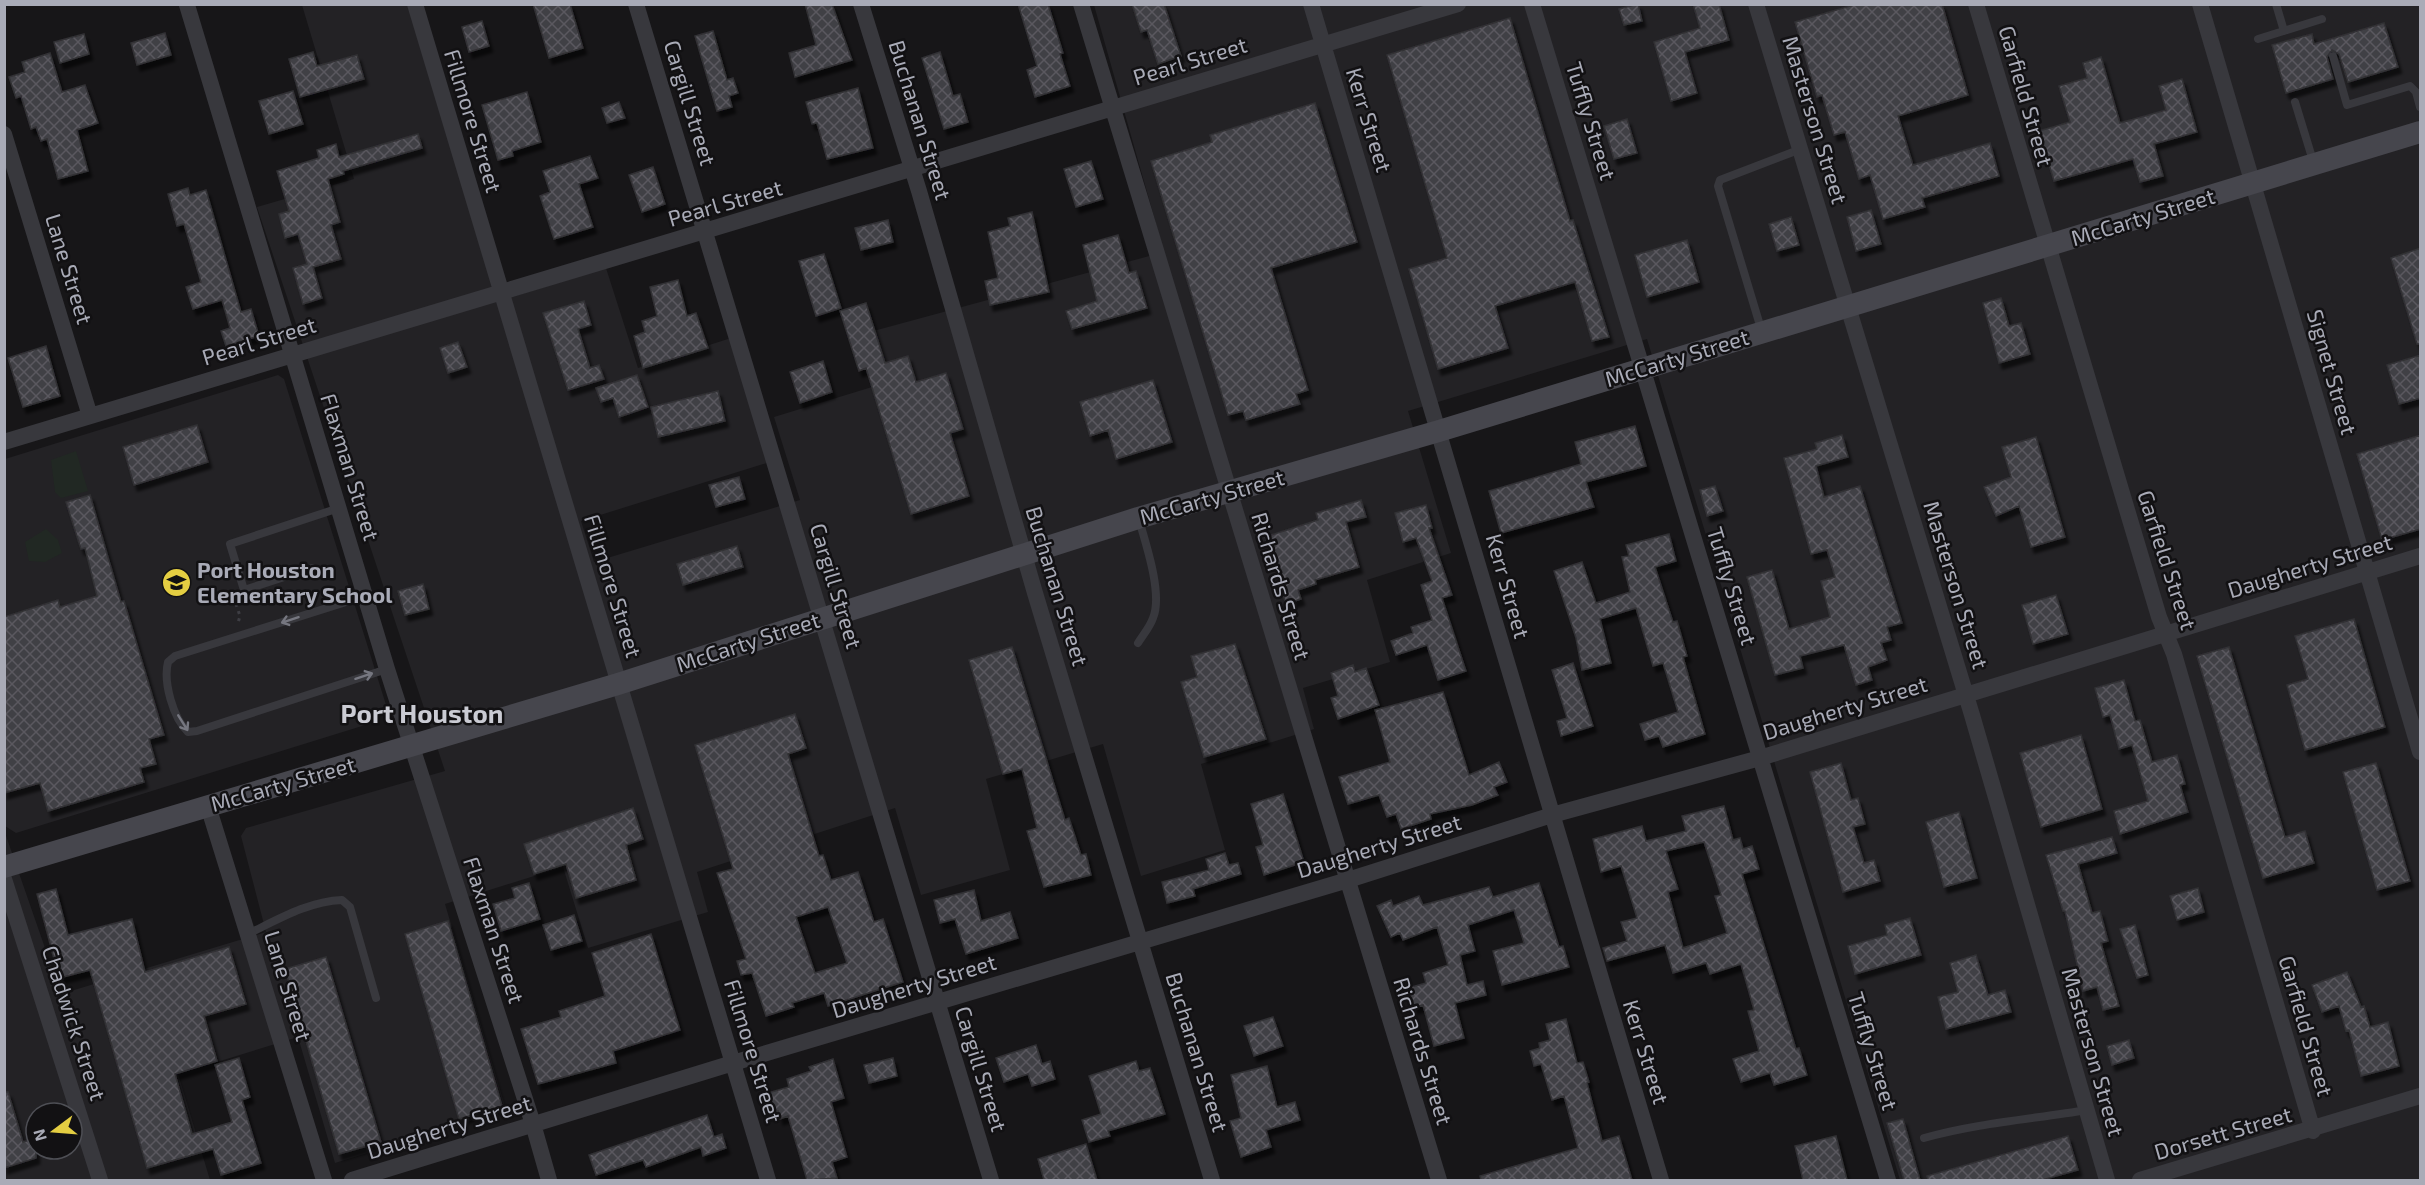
<svg xmlns="http://www.w3.org/2000/svg" width="2425" height="1185" font-family="'Exo 2',sans-serif">
<style>
.built{fill:#232225;fill-rule:evenodd}
.green{fill:#212823}
.building{fill:url(#building-cross-hatch);stroke:#313034;stroke-width:1.5;fill-rule:evenodd;filter:url(#shadow)}
.lines{fill:none;stroke-linecap:round;stroke-linejoin:round}
.path{stroke:#3e3e44;stroke-width:3;stroke-dasharray:3 4.5;stroke-linecap:butt}
.service{stroke:#38383d;stroke-width:8}
.minor{stroke:#38383d;stroke-width:16}
.secondary{stroke:#46464d;stroke-width:22}
.oneway{stroke:#767780}
.labels{text-anchor:middle;stroke-width:5;stroke-linejoin:round;paint-order:stroke}
.street-label{font-size:22px;fill:#a9abb7;stroke:#121113}
.poi-label{font-size:22px;font-weight:bold;fill:#a9abb7;stroke:#121113;text-anchor:start}
.quarter-label{font-size:26px;font-weight:bold;fill:#cacbd3;stroke:#121113}
</style>
<defs>
<pattern id="building-cross-hatch" width="8" height="8" patternUnits="userSpaceOnUse" patternTransform="scale(1.5)"><rect width="8" height="8" fill="#414045"/><path d="M0 0l8 8M0 8l8-8" fill="none" stroke="#5a595e"/></pattern>
<filter id="shadow"><feDropShadow dx="3.5" dy="6" stdDeviation="1.5" flood-color="#0009"/></filter>
</defs>
<rect width="100%" height="100%" fill="#171618"/>
<path class="built" d="M302 5H422L509 298 606 268 638 368 731 338 770 462 581 521 594 562 800 500 774 417 872 387 855 336 1164 252 1094 5H2420V1180H1900L1647 339 1408 411 1451 553 1367 580 1390 662 1303 688 1314 729 1201 764 1225 850 1141 876 1103 744 986 779 1010 870 921 895 895 808 697 872 708 912 588 948 563 867 445 904 506 1110 335 1163 298 1037 178 1074 210 1180H5L4 830 61 994 266 932 241 836 246 828 445 771 257 207 354 179ZM36 1113H72V1149H36Z
M278 375 284 379 387 708 375 722 16 833 5 826V459Z"/>
<path class="green" d="M76 451 88 491 61 498 55 492 51 460Z
M46 529 58 540 62 553 45 562 29 561 25 542Z"/>
<path class="building" d="M533 4H570L583 48 549 58Z
M805 4H832L852 60 795 77 789 53 816 45Z
M1018 4H1048L1063 53 1060 54 1070 86 1035 97 1027 70 1037 66Z
M1132 4H1164L1181 56 1158 64 1147 30 1141 32Z
M1638 4 1642 21 1624 25 1619 9Z
M1693 4H1719L1729 40 1685 52 1697 93 1671 101 1654 42 1700 28Z
M1857 4H1942L1968 95 1898 116 1913 165 1990 143 1999 176 1922 198 1925 207 1883 219 1870 175 1859 179 1845 132 1834 135 1822 95 1817 97 1795 22Z
M1510 18 1570 221 1573 220 1609 337 1592 341 1575 282 1495 306 1508 348 1438 369 1409 269 1447 258 1387 55Z
M482 21 489 46 469 52 462 27Z
M2384 23 2398 67 2348 82 2339 54 2332 50 2327 57 2333 79 2286 93 2272 45 2312 34 2314 44Z
M713 31 727 80 733 78 738 93 729 96 732 107 717 111 695 36Z
M165 33 171 55 137 65 131 43Z
M84 34 89 54 60 63 54 42Z
M313 52 317 66 357 55 364 79 300 97 289 59Z
M940 52 953 96 960 94 968 122 944 129 922 58Z
M50 53 62 92 85 85 98 123 77 130 88 171 58 179 47 139 41 141 36 127 31 129 21 96 16 98 9 77 25 72 22 62Z
M2101 57 2120 123 2166 110 2159 86 2182 79 2197 132 2154 144 2163 176 2140 182 2133 159 2054 181 2039 131 2070 122 2059 86 2087 78 2083 63Z
M858 88 873 148 827 159 817 123 812 124 806 102Z
M293 91 303 124 269 134 259 101Z
M527 92 541 142 512 151 513 156 498 160 482 105Z
M619 102 625 118 607 123 602 108Z
M1315 103 1357 242 1271 268 1308 390 1296 394 1300 404 1246 420 1243 411 1228 415 1151 161 1212 142 1210 135Z
M1627 119 1637 153 1614 159 1604 126Z
M418 134 422 148 343 171 344 174 328 179 340 222 331 225 341 259 313 267 322 298 303 304 293 268 307 264 298 234 285 238 279 214 289 211 277 171 319 158 317 150 336 144 339 157Z
M590 156 598 178 579 184 593 227 554 239 540 196 550 192 543 171Z
M1091 161 1103 199 1076 207 1064 169Z
M653 167 665 204 642 212 629 175Z
M188 188 190 195 206 190 241 312 251 309 259 336 226 346 221 331 230 328 222 300 193 309 186 287 201 282 184 224 177 226 168 194Z
M1871 210 1881 244 1856 251 1847 217Z
M1032 212 1049 292 990 305 985 281 998 278 988 232 1010 226 1008 218Z
M1791 217 1799 245 1777 251 1769 224Z
M888 220 893 242 861 250 855 228Z
M1118 235 1129 273 1136 271 1147 308 1072 329 1066 311 1097 301 1083 245Z
M1687 240 1699 282 1647 297 1635 255Z
M2421 248V344H2417L2391 258Z
M824 254 841 308 816 316 799 261Z
M678 280 687 316 696 313 708 348 643 368 634 336 645 332 642 321 657 316 650 287Z
M2001 298 2009 326 2021 323 2030 354 1999 363 1983 303Z
M584 301 591 325 578 329 590 368 599 365 604 379 568 390 543 313Z
M866 303 885 363 908 356 916 382 946 373 963 429 950 433 969 496 911 514 866 368 859 371 840 311Z
M458 342 467 367 448 373 440 348Z
M46 346 60 396 23 407 8 358Z
M2421 355V398L2399 404 2387 365Z
M823 361 832 392 800 403 790 372Z
M637 375 648 407 619 417 613 398 601 402 596 388Z
M1153 380 1172 442 1116 459 1108 430 1090 436 1080 402Z
M718 391 725 421 658 437 651 407Z
M197 425 208 462 134 485 123 447Z
M1635 426 1646 466 1586 482 1594 507 1501 533 1489 491 1581 464 1575 442Z
M1842 435 1848 457 1816 466 1824 497 1860 486 1902 623 1887 627 1891 640 1881 643 1887 660 1868 667 1872 680 1856 685 1844 645 1800 656 1803 668 1775 675 1747 577 1772 570 1789 629 1830 617 1821 581 1835 577 1827 550 1811 554 1784 458 1817 449 1815 443Z
M2421 435V529L2382 540 2357 454Z
M2036 437 2065 537 2031 547 2019 506 1996 516 1984 487 2011 477 2002 447Z
M739 477 745 499 716 507 709 485Z
M1715 486 1723 511 1707 516 1700 490Z
M90 495 121 602 124 601 164 735 149 739 156 764 140 768 144 782 48 811 40 783 4 793V617L58 600 60 607 97 596 85 548 81 549 66 502Z
M1361 500 1366 517 1346 522 1359 567 1315 580 1316 584 1298 590 1301 599 1286 604 1265 537 1318 520 1316 513Z
M1426 505 1432 528H1429L1452 595 1442 598 1466 671 1438 680 1427 645 1396 655 1391 641 1413 633 1411 627 1432 620 1421 585 1432 581 1416 538 1403 542 1395 513Z
M1669 534 1676 561 1655 567 1673 622 1677 621 1687 656 1683 657 1705 734 1663 747 1659 736 1645 740 1640 724 1678 712 1663 663 1653 666 1636 608 1600 619 1611 663 1582 670 1576 638 1554 571 1582 562 1596 603 1630 592 1622 557 1629 556 1626 545Z
M737 546 743 567 683 585 677 564Z
M423 584 429 609 405 615 398 591Z
M2056 595 2068 634 2033 644 2022 605Z
M2354 619 2385 727 2305 750 2287 685 2308 679 2295 636Z
M1235 644 1266 739 1204 757 1181 682 1197 677 1191 656Z
M1012 647 1065 820 1069 818 1081 855 1086 854 1091 875 1044 887 1027 831 1037 828 1022 769 1003 774 969 660Z
M2229 647 2285 837 2305 831 2314 863 2263 878 2197 656Z
M1573 663 1593 726 1561 736 1557 721 1567 718 1552 670Z
M1353 665 1355 672 1366 668 1379 705 1338 719 1331 698 1338 696 1331 673Z
M2124 680 2135 721 2140 720 2152 762 2177 755 2185 784 2180 785 2188 812 2120 834 2114 811 2148 801 2132 745 2119 749 2110 715 2103 717 2095 688Z
M1443 692 1469 775 1499 762 1507 782 1494 787 1498 795 1472 805 1430 814 1431 819 1401 829 1396 814 1387 817 1379 795 1348 804 1339 777 1390 762 1375 710Z
M795 714 806 748 788 754 819 856 823 855 831 880 858 872 874 922 883 919 903 982 828 1006 824 993 792 1003 794 1007 766 1016 752 973 741 975 737 961 746 959 717 873 733 869 695 745ZM828 907 847 963 815 973 796 917Z
M2081 735 2102 809 2041 827 2020 753Z
M1841 763 1851 800 1858 798 1865 824 1853 827 1864 863 1874 860 1880 881 1843 892 1810 772Z
M2376 763 2410 881 2377 890 2343 772Z
M1283 794 1304 862 1264 875 1256 847 1263 845 1251 804Z
M1724 806 1733 840 1740 838 1743 849 1752 846 1759 869 1742 874 1796 1049 1799 1048 1807 1075 1774 1085 1770 1073 1741 1082 1733 1059 1759 1051 1748 1011 1754 1010 1741 964 1710 974 1706 963 1673 973 1665 945 1607 961 1603 948 1627 941 1621 922 1637 918 1621 866 1601 872 1593 839 1642 826 1646 841 1686 831 1682 816ZM1704 842 1721 895 1715 896 1727 933 1683 948 1668 892 1678 889 1666 851Z
M633 808 643 839 626 845 636 880 576 898 566 864 534 874 524 844Z
M1959 812 1977 878 1944 887 1926 822Z
M2112 837 2117 853 2078 864 2092 913 2100 911 2108 941 2101 943 2119 1006 2103 1010 2097 987 2083 991 2065 911H2063L2046 855Z
M1225 853 1229 865 1238 863 1241 874 1193 889 1195 896 1167 903 1162 882 1209 870 1206 859Z
M529 883 540 919 501 931 493 904 515 898 512 888Z
M1539 883 1559 947 1563 946 1569 967 1502 985 1493 951 1524 943 1514 910 1468 925 1475 951 1460 955 1467 985 1483 981 1486 995 1455 1003 1464 1038 1434 1046 1423 1005 1414 1008 1408 988 1426 983 1423 973 1448 965 1437 927 1403 940 1400 933 1391 937 1377 906 1391 900 1393 906 1419 896 1423 905 1489 887 1493 897Z
M2198 888 2204 912 2177 920 2170 896Z
M56 889 68 935 132 919 145 972 229 947 246 1004 204 1016 217 1061 175 1074 192 1134 232 1122 215 1065 239 1058 250 1097 242 1100 261 1163 221 1175 213 1149 147 1168 90 970 59 978 37 894Z
M974 890 981 921 1010 912 1018 938 966 954 955 919 940 923 934 900Z
M574 915 582 941 551 950 543 925Z
M1910 918 1921 955 1855 974 1848 946 1887 935 1885 925Z
M448 921 502 1106 459 1119 405 934Z
M2135 925 2148 975 2137 978 2120 929Z
M651 934 680 1030 613 1051 616 1063 538 1084 521 1029 561 1017 559 1011 605 996 592 953Z
M1976 955 1988 995 2005 990 2011 1012 1946 1029 1938 997 1958 992 1950 963Z
M326 957 381 1142 339 1154 285 969Z
M2347 972 2361 1007 2364 1006 2370 1027 2388 1022 2399 1066 2361 1076 2349 1030 2346 1031 2339 1006 2322 1012 2312 985Z
M1273 1017 1283 1046 1254 1056 1244 1026Z
M1566 1019 1577 1063 1583 1062 1589 1082 1587 1083 1602 1141 1619 1136 1632 1180H1481L1480 1176 1578 1148 1564 1096 1552 1100 1541 1064 1534 1066 1530 1051 1540 1048 1539 1043 1550 1040 1546 1024Z
M2129 1040 2134 1058 2112 1065 2107 1046Z
M1036 1045 1042 1064 1050 1061 1055 1079 1032 1086 1028 1074 1004 1082 996 1058Z
M893 1058 897 1076 869 1083 864 1065Z
M833 1059 844 1098 831 1102 847 1157 832 1162 837 1178 807 1180 788 1116 780 1119 778 1111 767 1114 761 1095 789 1087 787 1079 811 1071 809 1067Z
M1136 1061 1139 1071 1150 1068 1165 1114 1108 1131 1110 1136 1089 1142 1082 1120 1101 1114 1089 1076Z
M1267 1066 1277 1107 1295 1102 1300 1120 1266 1130 1271 1147 1241 1157 1230 1121 1241 1118 1231 1075Z
M4 1092H8L23 1142 36 1138V1158L4 1168Z
M707 1115 714 1137 722 1134 726 1148 703 1156 701 1147 646 1167 643 1160 596 1175 589 1155Z
M1903 1119 1920 1180H1904L1887 1123Z
M1836 1136 1847 1180H1803L1795 1146Z
M2068 1136 2078 1170 2042 1180H1928L1927 1176Z
M1086 1144 1097 1180H1044L1038 1159Z"/>
<g class="lines">
<path class="path" d="M236 604 240 616 238 623"/>
<path class="service" d="M2276 4 2284 31
M2258 39 2322 19
M2333 56 2347 105 2410 86 2416 92 2420 107
M2295 102 2314 164
M1762 332 1718 186 1720 180 1801 149
M312 568 244 590 230 544 339 508
M365 596 175 656 168 662C163 682 173 718 188 732L197 731 387 669
M1138 643C1143 635 1150 627 1153 618 1163 595 1146 544 1139 520
M248 934C277 920 309 901 342 900L350 907 376 998
M1924 1138C1977 1123 2033 1119 2087 1110"/>
<path class="minor" d="M415 4 768 1180
M636 4 991 1180
M861 4 919 191 1035 593 1212 1180
M1081 4 1439 1180
M1311 4 1661 1180
M1532 4 1888 1180
M1756 4 1972 715 2107 1180
M1976 4 2159 617 2174 654 2313 1131
M2200 4 2420 752
M187 5 387 669 533 1124 549 1180
M4 134 90 416
M4 442 1458 4
M208 806 324 1180
M4 879 100 1180
M352 1180 733 1063 1348 880 1552 815 1760 758 2420 556
M2140 1180 2420 1096"/>
<path class="secondary" d="M4 867 618 684 1138 518 1439 431 2420 132"/>
</g>
<defs><path id="oneway-shaft" d="M-6 0H5M1.5-3L5.5 0L1.5 3" fill="none" stroke-width="1.6" stroke-linecap="round" stroke-linejoin="round" transform="scale(1.5)"/></defs>
<g class="oneway">
<use href="#oneway-shaft" transform="translate(290 620) rotate(162)"/>
<use href="#oneway-shaft" transform="translate(364 676) rotate(-18)"/>
<use href="#oneway-shaft" transform="translate(183 723) rotate(58)"/>
</g>
<defs>
<symbol id="school-disc" viewBox="-11 -11 22 22"><circle r="9.5" fill="#e4ce42" stroke="#121113"/><path d="M0-5L7-2L0 1L-7-2ZM-4 1L0 2.5L4 1V4Q0 6-4 4Z" fill="#111"/></symbol>
</defs>
<g fill-rule="evenodd">
<use href="#school-disc" x="160" y="566" width="33" height="33"/>
</g>
<g class="labels">
<g class="street-label">
<text transform="translate(1190 61) rotate(-17)" y="8">Pearl Street</text>
<text transform="translate(2026 96) rotate(74)" y="8">Garfield Street</text>
<text transform="translate(690 103) rotate(73)" y="8">Cargill Street</text>
<text transform="translate(920 120) rotate(73)" y="8">Buchanan Street</text>
<text transform="translate(1369 120) rotate(73)" y="8">Kerr Street</text>
<text transform="translate(1815 120) rotate(73)" y="8">Masterson Street</text>
<text transform="translate(473 121) rotate(73)" y="8">Fillmore Street</text>
<text transform="translate(1591 121) rotate(73)" y="8">Tuffly Street</text>
<text transform="translate(725 203) rotate(-16)" y="8">Pearl Street</text>
<text transform="translate(2143 217) rotate(-17)" y="8">McCarty Street</text>
<text transform="translate(69 269) rotate(73)" y="8">Lane Street</text>
<text transform="translate(259 341) rotate(-17)" y="8">Pearl Street</text>
<text transform="translate(1677 358) rotate(-17)" y="8">McCarty Street</text>
<text transform="translate(2332 372) rotate(74)" y="8">Signet Street</text>
<text transform="translate(350 467) rotate(73)" y="8">Flaxman Street</text>
<text transform="translate(1212 497) rotate(-16)" y="8">McCarty Street</text>
<text transform="translate(2167 560) rotate(72)" y="8">Garfield Street</text>
<text transform="translate(2310 566) rotate(-17)" y="8">Daugherty Street</text>
<text transform="translate(1956 585) rotate(73)" y="8">Masterson Street</text>
<text transform="translate(613 586) rotate(73)" y="8">Fillmore Street</text>
<text transform="translate(836 586) rotate(73)" y="8">Cargill Street</text>
<text transform="translate(1057 586) rotate(73)" y="8">Buchanan Street</text>
<text transform="translate(1281 586) rotate(73)" y="8">Richards Street</text>
<text transform="translate(1508 586) rotate(74)" y="8">Kerr Street</text>
<text transform="translate(1732 586) rotate(73)" y="8">Tuffly Street</text>
<text transform="translate(748 642) rotate(-18)" y="8">McCarty Street</text>
<text transform="translate(1845 708) rotate(-17)" y="8">Daugherty Street</text>
<text transform="translate(283 784) rotate(-16)" y="8">McCarty Street</text>
<text transform="translate(1379 846) rotate(-17)" y="8">Daugherty Street</text>
<text transform="translate(494 930) rotate(72)" y="8">Flaxman Street</text>
<text transform="translate(288 986) rotate(73)" y="8">Lane Street</text>
<text transform="translate(914 986) rotate(-17)" y="8">Daugherty Street</text>
<text transform="translate(74 1023) rotate(72)" y="8">Chadwick Street</text>
<text transform="translate(2306 1026) rotate(74)" y="8">Garfield Street</text>
<text transform="translate(753 1051) rotate(73)" y="8">Fillmore Street</text>
<text transform="translate(1423 1051) rotate(73)" y="8">Richards Street</text>
<text transform="translate(1873 1051) rotate(73)" y="8">Tuffly Street</text>
<text transform="translate(1197 1052) rotate(73)" y="8">Buchanan Street</text>
<text transform="translate(1646 1052) rotate(73)" y="8">Kerr Street</text>
<text transform="translate(2093 1052) rotate(74)" y="8">Masterson Street</text>
<text transform="translate(981 1069) rotate(73)" y="8">Cargill Street</text>
<text transform="translate(449 1127) rotate(-17)" y="8">Daugherty Street</text>
<text transform="translate(2223 1133) rotate(-16)" y="8">Dorsett Street</text>
</g>
<g class="poi-label">
<text x="197" y="578">Port Houston<tspan x="197" dy="25">Elementary School</tspan></text>
</g>
<g class="quarter-label">
<text x="422" y="723">Port Houston</text>
</g>
</g>
<rect width="2425" height="1185" fill="none" stroke="#a9abb7" stroke-width="12"/>
<g transform="translate(54 1131) rotate(254)"><circle r="28" fill="#121113" stroke="#4e4f55" stroke-width="1.5"/>
<path d="M0-4.5L10 22L0 15L-10 22Z" fill="#e4ce42"/>
<text y="-9" font-size="16" font-weight="bold" text-anchor="middle" fill="#a9abb7">N</text>
</g>
</svg>
